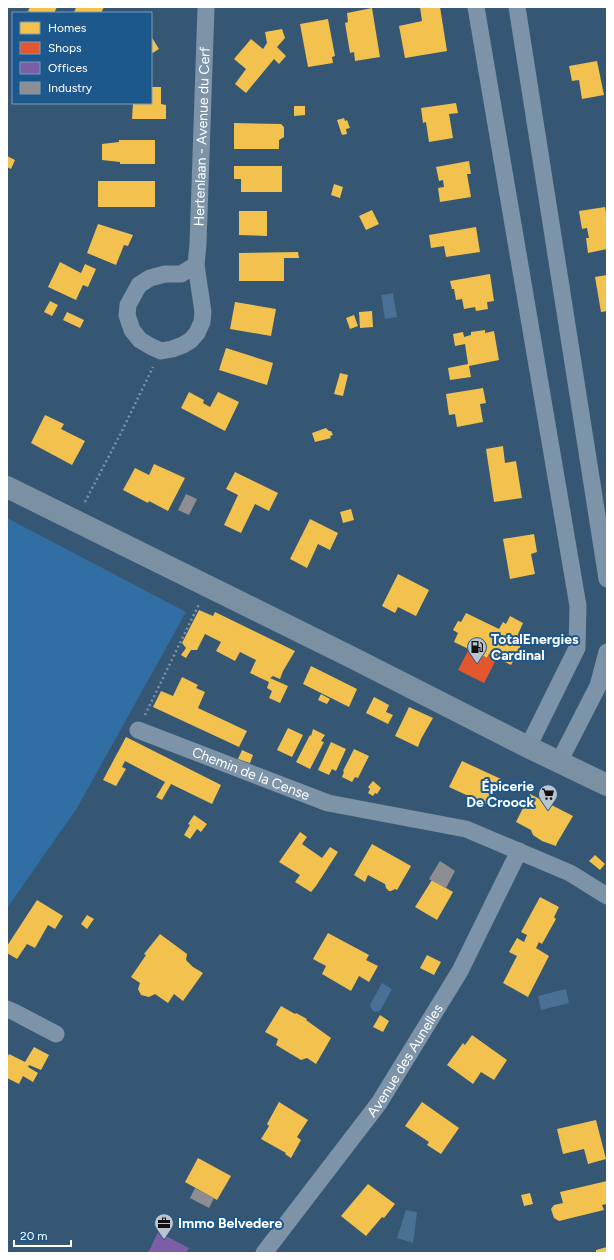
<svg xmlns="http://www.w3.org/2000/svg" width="614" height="1260" font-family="Figtree,sans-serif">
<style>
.green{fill:#316ea3}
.water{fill:#497196}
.homes{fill:#f2c14e}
.shops{fill:#e4572e}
.offices{fill:#7b5ea7}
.industry{fill:#8d8d92}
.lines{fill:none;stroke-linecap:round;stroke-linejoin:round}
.path{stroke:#7d93a7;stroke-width:2.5;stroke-dasharray:2 3;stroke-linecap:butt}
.minor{stroke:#7d93a7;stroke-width:17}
.secondary{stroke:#7a90a3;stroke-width:22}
.labels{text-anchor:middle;stroke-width:4;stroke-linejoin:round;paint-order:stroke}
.street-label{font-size:14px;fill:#fff;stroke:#1d588c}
.poi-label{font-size:14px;font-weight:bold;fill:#fff;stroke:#1d588c;text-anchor:start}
</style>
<rect width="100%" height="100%" fill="#365773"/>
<path class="green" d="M7 518 186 612 77 808 7 908Z"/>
<path class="water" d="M393 293 397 317 385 319 381 295Z
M382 983 392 989 380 1011 375 1012 372 1010 370 1005Z
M566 989 569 1003 541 1010 538 996Z
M406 1210 417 1212 413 1243 397 1238Z"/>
<path class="homes" d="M30 7H57L54 13H32L28 11Z
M76 7H104L101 13H74Z
M420 7H440L447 51 405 58 399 26 422 21Z
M372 8 380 57 355 61 354 52 350 53 345 23 348 22 347 13Z
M328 19 335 56 332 57 333 63 308 67 300 24Z
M282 29 285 38 277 47 286 56 279 64 274 59 246 93 235 84 246 69 234 59 251 39 263 49 267 43 265 32Z
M151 36 159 49 151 54Z
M597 61 604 95 582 99 579 80 572 81 569 66Z
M151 87H161V104L166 105V119H132L133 103H151Z
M456 103 458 113 449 114 453 138 429 142 426 122 423 123 421 108Z
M294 106H305V115L294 116Z
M344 118 345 121 347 120 350 128 346 129 347 134 342 135 337 120Z
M234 123 281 124 284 127V137L279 140V149H234Z
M119 140H155V164H120V162L102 160V144L119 142Z
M7 156 15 160 11 169 7 167Z
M469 161 471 174H467L471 197 440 202 438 188 444 187 443 180 439 181 436 167Z
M234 166H282V192H241V179H234Z
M98 181H155V207H98Z
M334 184 343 187 340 198 331 195Z
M605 207 606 213H607V249L588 253 586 238H589L587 228 582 229 579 211Z
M372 210 379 224 366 230 359 216Z
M239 211H267V236L239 235Z
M98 224 133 235 128 246 124 245 116 265 87 253Z
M476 227 480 252 446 257 444 246 431 248 429 235Z
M298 252 299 258H284V281H239V253Z
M60 262 81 273 85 264 96 269 88 287 83 285 76 300 48 287Z
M490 274 494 301 487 302 488 309 476 311 475 307 464 309 462 299 456 300 454 289H452L450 281Z
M607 275V311L601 312 595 277Z
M50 301 58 305 52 316 44 312Z
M235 302 276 309 271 336 230 329Z
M372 311 373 327 360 328 359 312Z
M67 312 84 320 80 328 63 320Z
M354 315 358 326 350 329 346 318Z
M485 330V333L494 331 499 360 469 366 471 377 450 380 448 368 468 364 465 344 455 346 453 334 463 332 464 337 471 335V332Z
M226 348 273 363 267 385 219 370Z
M340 373 348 375 343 396 334 394Z
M483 388 486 403 480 404 483 422 457 427 455 414 449 415 446 394Z
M189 392 204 400 203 403 210 407 218 392 239 402 225 431 181 408Z
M45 415 64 424 61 429 85 441 72 465 31 443Z
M326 428 329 431H331L333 435 330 436 331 438 315 442 312 433Z
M503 446 505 463 516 461 522 498 494 502 486 449Z
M154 464 185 478 168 511 149 501 148 503 123 490 135 468 149 475Z
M235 472 278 493 269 511 255 504 241 533 224 525 238 495 226 489Z
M351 509 354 520 343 523 340 512Z
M310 519 338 533 330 550 318 544 307 568 290 559Z
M534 534 537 552 531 554 535 574 510 579 503 539Z
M398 574 429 590 416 616 398 607 395 613 382 606Z
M199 610 213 616 215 612 295 651 283 671 280 679 273 676 270 678 288 686 280 703 269 698 272 691 267 688 269 682 250 673 256 660 240 652 235 661 216 651 221 642 205 634 197 650H191L186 658 181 655 186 648 182 643Z
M466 613 499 629 503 622 506 624 510 616 523 623 519 632 526 635 511 665 489 654 487 658 454 642 458 633 453 630 458 621 461 622Z
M311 666 357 689 349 707 303 684Z
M182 677 198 685 196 688 205 692 198 708 247 731 239 747 153 707 161 691 173 696Z
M321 694 330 699 327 704 318 700Z
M374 697 389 705 386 712 393 715 388 724 366 713Z
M409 707 433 718 421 739 418 747 395 736Z
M288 728 303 735 292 757 277 750Z
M313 729 325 735 321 741 324 742 310 769 296 762 310 735 311 736Z
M126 737 221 785 212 804 171 784 162 800 156 797 165 782 125 761 122 767 126 769 116 786 103 780Z
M331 742 346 749 336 771 332 769 329 775 318 770Z
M354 749 369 756 358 778 355 777 352 782 342 777 344 772 343 771Z
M242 750 253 755 250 763 238 759Z
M462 761 501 779 488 805 449 787Z
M373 781 381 788 377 794 375 793 373 796 368 793 370 789 368 787Z
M530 794 573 816 557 843 556 846 542 841 533 835 531 830 516 822Z
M194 815 207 824 201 832 197 829 190 839 184 835 190 825 188 824Z
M300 832 307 837 302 844 322 858 330 847 338 852 316 886 311 892 295 882 300 875 279 862Z
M372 844 411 866 397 890 395 889 391 891H389L386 888 385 884 368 875 365 882 354 875Z
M595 855 605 864 600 870 589 861Z
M432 880 453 892 437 920 415 907Z
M540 897 559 907 554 917 556 919 542 944 539 942 536 948 549 956 528 997 503 983 517 956 509 952 517 938 524 942 527 935 521 932Z
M37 900 63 916 55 929 48 925 35 948 27 944 17 959 7 953V946Z
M87 915 94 919 87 929 81 924Z
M328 933 369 955 366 960 378 966 369 982 359 976 351 991 322 974 326 966 313 959Z
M160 934 187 954 186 960 193 967 203 973 183 1001 174 994 168 1003 155 994 149 997 141 995 138 989 140 983 131 977 146 955 144 954Z
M427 955 441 962 434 975 420 968Z
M281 1006 295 1014 296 1013 307 1019 306 1020 331 1038 316 1064 307 1058 301 1060 276 1045 278 1039 265 1032Z
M380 1015 389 1021 383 1032 373 1027Z
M472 1035 507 1060 494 1080 481 1072 473 1084 447 1065 463 1043 465 1045Z
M34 1047 49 1055 41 1070 29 1065 28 1067 38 1073 33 1082 23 1076 19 1084 7 1078V1058L9 1054 25 1062Z
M279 1102 308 1120 297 1137 301 1140 291 1158 285 1154 286 1153 261 1139 269 1126 267 1124Z
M422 1102 459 1128 441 1154 427 1145 429 1142 405 1126Z
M596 1120 606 1159 588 1164 584 1149 563 1154 557 1129Z
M198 1158 231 1176 217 1200 185 1182Z
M607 1181V1204L602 1205 604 1210 559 1221 554 1218 551 1209 554 1205 563 1203 560 1192Z
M368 1184 395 1204 384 1218 382 1217 366 1236 341 1216Z
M530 1193 533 1204 524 1206 521 1195Z
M607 1247V1253H596V1250Z"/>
<path class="shops" d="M469 649 487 658 489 654 497 658 484 683 458 670Z"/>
<path class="offices" d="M158 1232 189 1248 186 1253H148Z"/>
<path class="industry" d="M186 494 197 499 189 515 178 510Z
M440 861 455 871 446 888 429 879Z
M195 1188 214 1198 209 1208 190 1198Z"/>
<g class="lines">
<path class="path" d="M85 502 121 433 153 367
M145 715 199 604"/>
<g class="minor">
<path d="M476 7 578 606 577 648 528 747"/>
<path d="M517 7 607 579"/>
<path id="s1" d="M196 265 203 312 202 322 197 333 191 340 183 345 172 349 161 351 152 347 140 340 132 330 127 315 128 305 139 285 150 278 165 274H181L196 265 198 244 206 8"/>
<path id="s2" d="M138 730 328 803 466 829 570 873 607 896"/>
<path d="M559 762 598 686 607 652"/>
<path d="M7 1009 14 1012 56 1034"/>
<path id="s3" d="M264 1253 379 1103 460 971 519 851"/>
</g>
<path class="secondary" d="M7 487 353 658 528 747 607 785"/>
</g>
<defs>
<symbol id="fuel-pin" viewBox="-11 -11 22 30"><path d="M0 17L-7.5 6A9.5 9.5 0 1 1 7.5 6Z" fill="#b9c4ce" stroke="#1d588c"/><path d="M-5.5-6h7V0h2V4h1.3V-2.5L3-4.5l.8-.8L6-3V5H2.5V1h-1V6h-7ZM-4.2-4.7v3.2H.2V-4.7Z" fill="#111"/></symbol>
<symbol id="supermarket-pin" viewBox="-11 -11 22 30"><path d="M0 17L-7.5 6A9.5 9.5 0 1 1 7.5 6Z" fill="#b9c4ce" stroke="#1d588c"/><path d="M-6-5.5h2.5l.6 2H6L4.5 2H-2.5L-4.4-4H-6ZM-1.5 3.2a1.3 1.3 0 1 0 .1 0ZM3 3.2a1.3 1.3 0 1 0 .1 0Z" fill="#111"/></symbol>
<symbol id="office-pin" viewBox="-11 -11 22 30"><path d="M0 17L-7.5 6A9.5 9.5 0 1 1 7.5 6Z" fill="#b9c4ce" stroke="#1d588c"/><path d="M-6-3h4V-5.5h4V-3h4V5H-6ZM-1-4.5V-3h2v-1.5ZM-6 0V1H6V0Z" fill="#111"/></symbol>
</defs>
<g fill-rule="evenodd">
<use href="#fuel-pin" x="466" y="636" width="22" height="30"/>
<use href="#supermarket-pin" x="537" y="783" width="22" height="30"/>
<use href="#office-pin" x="153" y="1212" width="22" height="30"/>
</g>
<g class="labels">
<g class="street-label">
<text dy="5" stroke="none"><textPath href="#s1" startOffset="387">Hertenlaan - Avenue du Cerf</textPath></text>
<text dy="5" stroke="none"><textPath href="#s2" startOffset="121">Chemin de la Cense</textPath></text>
<text dy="5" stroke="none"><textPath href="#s3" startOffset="239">Avenue des Aunelles</textPath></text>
</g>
<g class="poi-label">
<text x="491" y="644">TotalEnergies<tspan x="491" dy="16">Cardinal</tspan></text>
<text x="534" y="791" text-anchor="end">Épicerie<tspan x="534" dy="16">De Croock</tspan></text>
<text x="178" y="1228">Immo Belvedere</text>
</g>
</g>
<rect width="614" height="1260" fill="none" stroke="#ffffff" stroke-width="16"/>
<rect x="12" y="12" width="140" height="92" fill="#1d588c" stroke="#779bba"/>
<rect x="20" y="22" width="20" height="12" fill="#f2c14e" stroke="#779bba"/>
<text x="48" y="32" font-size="12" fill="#ffffff">Homes</text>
<rect x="20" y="42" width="20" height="12" fill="#e4572e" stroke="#779bba"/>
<text x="48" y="52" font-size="12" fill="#ffffff">Shops</text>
<rect x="20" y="62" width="20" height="12" fill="#7b5ea7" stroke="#779bba"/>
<text x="48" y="72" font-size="12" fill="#ffffff">Offices</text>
<rect x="20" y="82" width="20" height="12" fill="#8d8d92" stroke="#779bba"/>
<text x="48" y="92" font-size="12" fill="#ffffff">Industry</text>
<path d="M14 1240v6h57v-6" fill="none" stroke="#ffffff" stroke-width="2"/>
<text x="20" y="1240" font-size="12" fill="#ffffff" stroke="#1d588c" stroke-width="3" paint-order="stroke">20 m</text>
</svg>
